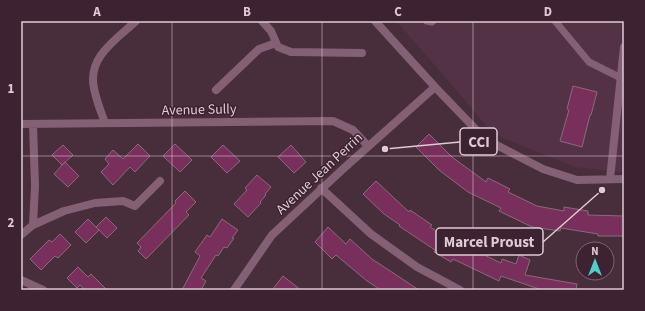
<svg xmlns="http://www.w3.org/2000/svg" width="645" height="311" font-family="'Source Sans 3',sans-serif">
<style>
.built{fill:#543245}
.building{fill:#792f5b;stroke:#8a6a7a}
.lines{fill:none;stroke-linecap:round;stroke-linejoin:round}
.lane{stroke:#836073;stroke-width:7}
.street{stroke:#836073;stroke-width:8}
.grid{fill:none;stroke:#decbd4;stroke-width:1;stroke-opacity:0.55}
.labels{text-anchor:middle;stroke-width:3;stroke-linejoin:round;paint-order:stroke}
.street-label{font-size:14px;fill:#decbd4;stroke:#3d2331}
.leader{fill:none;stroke:#decbd4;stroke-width:1.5}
.callout-dot{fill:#decbd4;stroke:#3d2331;stroke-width:1.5}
.callout{fill:#3d2331;stroke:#decbd4;stroke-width:1.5}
.callout-label{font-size:15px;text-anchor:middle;font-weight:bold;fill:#decbd4}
.neatline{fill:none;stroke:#decbd4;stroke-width:1.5}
.grid-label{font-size:13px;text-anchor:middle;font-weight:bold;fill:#decbd4}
</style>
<rect width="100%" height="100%" fill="#482d3b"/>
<path class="built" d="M396 21H624V171L620 172 575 167 493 134 433 63Z"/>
<path class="building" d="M573 86 597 92 591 115H590L582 147 560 141 569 110 567 109Z
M429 134 452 157 486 182 488 178 510 189 508 192 537 206 564 211V207L588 211V215L624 216V236H598V234L561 228 560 231 532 227 499 211 501 208 468 192 439 170 416 147Z
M138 144 150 156 135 172 130 167 113 185 101 172 109 164 105 159 113 150 123 159Z
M175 144 192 160 180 172 163 156Z
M63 145 73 155 62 165 52 155Z
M223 145 240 161 227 173 211 157Z
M291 145 306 162 294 173 278 157Z
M65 162 79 176 68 187 54 174Z
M257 175 271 187 265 194 266 195 260 202 261 203 248 217 234 204 247 190 245 188Z
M376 181 409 212 410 210 432 225 430 227 473 253 474 250 501 263 502 259 516 264 519 255 530 260 525 275 577 284 576 290H542L501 276 499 281 453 259 451 262 434 252 435 250 399 226 400 225 384 214 363 194Z
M185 191 196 202 186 212 189 215 146 259 138 251 141 247 137 243 176 203 175 201Z
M106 217 117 228 107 238 96 227Z
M88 219 99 230 86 243 75 232Z
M222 219 238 230 232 238H234L227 248 224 247 218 256 216 255 201 278 206 281 201 290H182L200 256 195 252 207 235 210 237Z
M328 227 346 244 350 239 372 259 419 290H381L367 281 336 255 332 259 315 242Z
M60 234 71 245 58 258 55 256 41 270 30 259 49 240 52 242Z
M78 267 88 277 91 274 107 290H85L80 285 77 288 67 278Z
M283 276 301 290H272Z"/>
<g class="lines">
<path class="lane" d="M427 21 432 22 433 21
M555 21 589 62 621 78"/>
<path class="street" d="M262 21 271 31 278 47 291 52 362 53
M375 21 435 87 485 139 543 169 577 180 624 179
M216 90 259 49 276 43
M105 123C101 112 96 100 94 88 87 57 117 39 136 21
M21 124 333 121 353 130 368 146
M610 179 624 47
M321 188 371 234 417 267 460 290
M33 225 64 211 95 203 123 201 135 206 160 181
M21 235 33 225 35 186 33 124
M21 280 43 290
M234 290 272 235 343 169 435 87"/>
</g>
<path class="grid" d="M172 21V290M322 21V290M473 21V290M21 156H624"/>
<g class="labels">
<g class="street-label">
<text transform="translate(199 109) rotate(-1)" y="5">Avenue Sully</text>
<text transform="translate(319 173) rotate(-43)" y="5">Avenue Jean Perrin</text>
</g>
</g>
<path class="leader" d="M385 149L460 142M602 190L543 242"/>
<g class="callout-dot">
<circle cx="385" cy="149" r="4"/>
<circle cx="602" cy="190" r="4"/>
</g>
<g class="callout">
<rect x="460" y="128" width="37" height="27" rx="4"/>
<rect x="436" y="228" width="107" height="27" rx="4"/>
</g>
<g class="callout-label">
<text x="479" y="147">CCI</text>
<text x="489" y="247">Marcel Proust</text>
</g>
<rect width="645" height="311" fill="none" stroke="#3d2331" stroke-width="44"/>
<g transform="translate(595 261)"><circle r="19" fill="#3d2331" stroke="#7d6672"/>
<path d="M0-3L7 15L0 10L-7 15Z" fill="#52cdce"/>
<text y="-6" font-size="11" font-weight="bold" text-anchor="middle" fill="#decbd4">N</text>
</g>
<rect x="22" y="22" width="601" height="267" class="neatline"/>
<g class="grid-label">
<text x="97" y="16">A</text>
<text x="247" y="16">B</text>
<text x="398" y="16">C</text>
<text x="548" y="16">D</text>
<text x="11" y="93">1</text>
<text x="11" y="227">2</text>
</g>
</svg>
